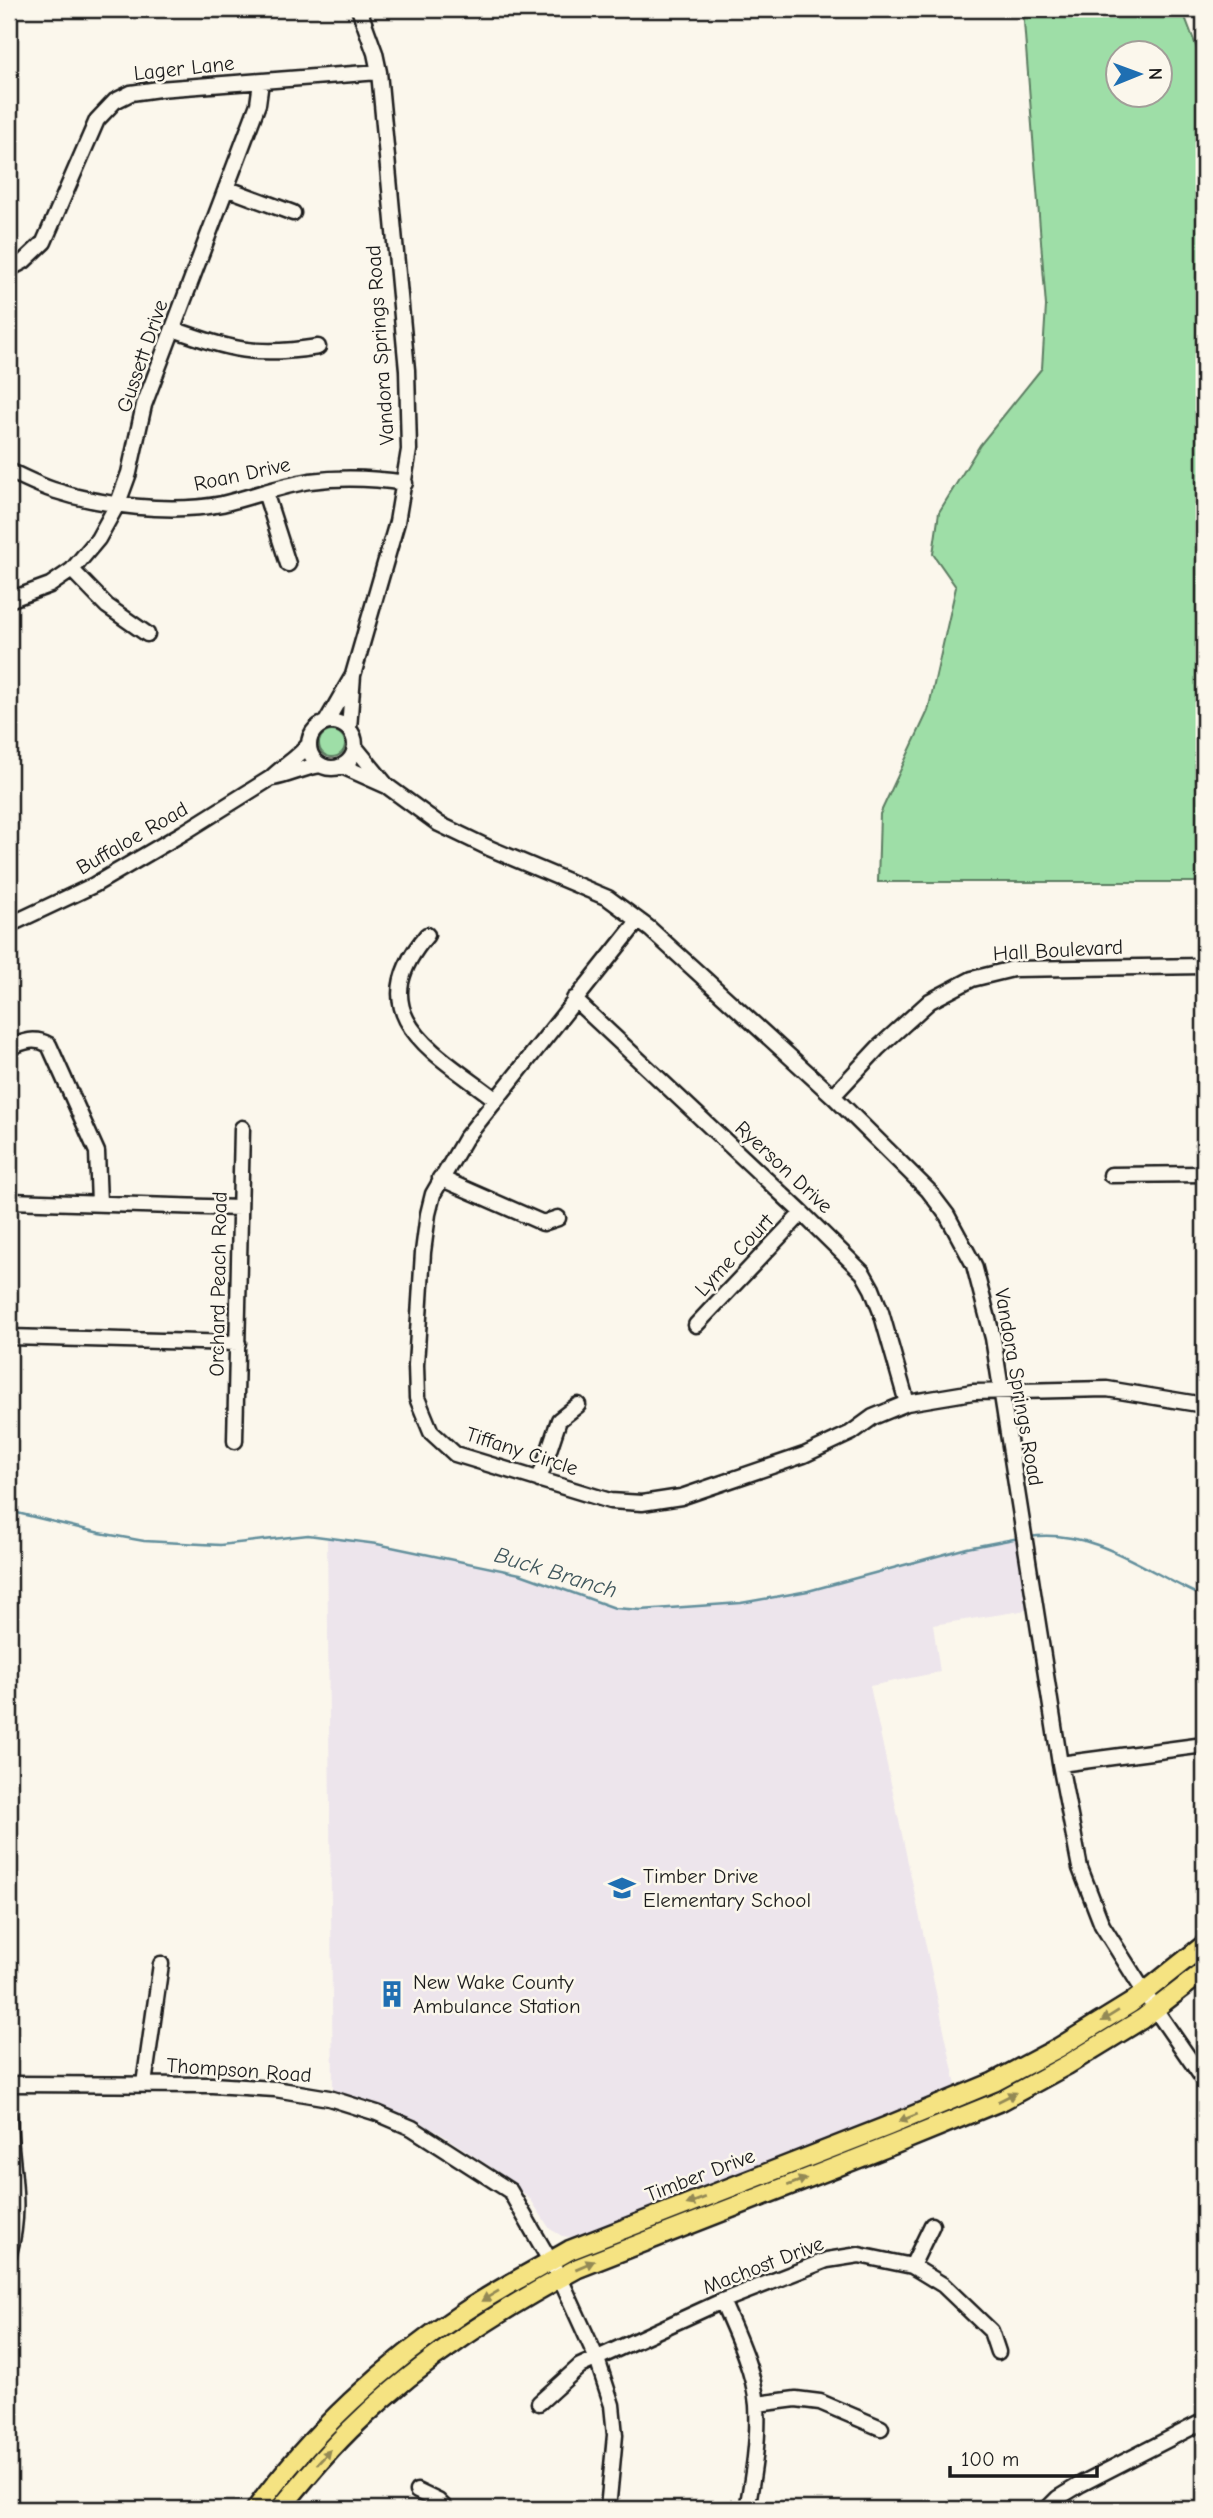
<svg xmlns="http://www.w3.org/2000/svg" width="1213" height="2518" font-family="'Comic Neue',sans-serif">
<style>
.built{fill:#ede5ec}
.green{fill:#9edea7;stroke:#5d7d62;stroke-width:2;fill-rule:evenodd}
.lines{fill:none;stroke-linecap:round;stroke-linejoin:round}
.stream{stroke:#628f9c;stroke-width:2.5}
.minor-casing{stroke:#1c1c1c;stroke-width:19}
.major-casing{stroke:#1c1c1c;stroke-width:23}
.minor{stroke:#fbf7ec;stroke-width:14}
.major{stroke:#f5e382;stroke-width:18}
.oneway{fill:#938954}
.labels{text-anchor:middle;stroke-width:5;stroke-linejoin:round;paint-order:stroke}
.street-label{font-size:21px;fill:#1c1c1c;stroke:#fbf7ec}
.poi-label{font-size:21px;fill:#1c1c1c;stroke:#fbf7ec;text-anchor:start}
.water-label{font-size:23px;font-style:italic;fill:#3f565c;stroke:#fbf7ec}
</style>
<rect width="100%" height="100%" fill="#fbf7ec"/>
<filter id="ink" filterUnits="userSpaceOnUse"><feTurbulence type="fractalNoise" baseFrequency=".0143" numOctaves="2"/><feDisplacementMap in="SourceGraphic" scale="14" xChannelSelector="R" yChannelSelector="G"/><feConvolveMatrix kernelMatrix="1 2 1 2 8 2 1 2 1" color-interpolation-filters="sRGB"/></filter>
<g filter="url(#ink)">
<path class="built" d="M327 1537 377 1544 520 1574 615 1608 642 1610 741 1603 808 1591 967 1548 1017 1538 1027 1610 933 1625 940 1672 870 1686 957 2090 576 2238 562 2236 550 2229 531 2200 504 2176 441 2134 385 2107 333 2092Z"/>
<path class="green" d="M1023 9H1182L1204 67V882H878L880 814 928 711 956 587 933 554 939 512 980 445 1042 368 1046 306ZM1118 52H1160V94H1118Z
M319 744a13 13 0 1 1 26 0a13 13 0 1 1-26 0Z"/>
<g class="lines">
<path class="stream" d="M9 1511 100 1533 144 1541 220 1545 308 1535 377 1544 520 1574 615 1608 641 1610 741 1603 808 1591 967 1548 1019 1538
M1029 1537C1096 1528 1146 1572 1204 1597"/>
<defs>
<path id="minor" d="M226 188 293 213
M9 269 24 261 44 242 97 120 115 101 131 93 159 89 379 72
M173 329C232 350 255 357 318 347
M9 471C23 477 38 485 53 490 102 506 171 514 222 504 251 497 280 486 310 481 342 477 373 478 405 483
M265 492 288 564
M72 570 107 606 147 634
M9 600 50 585 72 570 98 539 118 503 129 473 144 405 258 104 261 82
M326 722 352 677
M309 745a23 23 0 1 1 46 0a23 23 0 1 1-46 0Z
M349 729 353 675 397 522 409 450 407 370 379 72 375 53 359 9
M355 747 387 786 439 824 489 848 608 898 650 929 833 1096 928 1190 947 1215 974 1265 993 1338 1060 1764 1080 1868 1102 1925 1155 2009 1204 2080
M342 766 387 786
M273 778C290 775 304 767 321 765
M638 921 465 1139 433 1194 428 1214 423 1252 416 1365 417 1398 431 1432 455 1454 610 1501 642 1503 681 1497 804 1455 851 1433 873 1417 907 1403 973 1392 1107 1389 1204 1405
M9 925 94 885 183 833 271 778C283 766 298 758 309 744
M427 935C358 1016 436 1053 495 1099
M574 999 802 1213 863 1273 872 1289 881 1312 907 1403
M9 1048C24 1041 35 1037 49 1045L97 1152 99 1203
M833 1096 878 1048 930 1001 972 979 1013 969 1204 966
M1111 1175 1204 1174
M440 1178 543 1223 558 1218
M9 1201 240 1208
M696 1325 802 1213
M9 1337 238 1343
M235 1441 242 1128
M539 1480 559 1420 578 1405
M1060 1764 1204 1745
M9 2084 212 2085 275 2089 329 2098 377 2113 412 2128 510 2191 560 2278 597 2359 612 2405 615 2435 608 2509
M144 2084 161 1964
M9 2116C10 2167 23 2203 9 2254
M912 2266 932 2225
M722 2301C736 2333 754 2371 757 2405 759 2440 753 2475 747 2509
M539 2403 580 2366 722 2301 827 2260 859 2255 912 2266 943 2285 991 2331 998 2352
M757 2404 796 2399 820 2402 881 2428
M417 2491 438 2501 446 2509
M1047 2509 1058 2498 1081 2484 1204 2421"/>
<path id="major" d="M256 2509C311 2433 385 2364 464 2312 498 2289 534 2271 570 2250L888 2126 994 2082 1058 2048 1131 2003 1204 1945
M280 2509C305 2479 330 2448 359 2421 424 2358 499 2311 578 2268L895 2144 1003 2100 1067 2065 1142 2019 1204 1971"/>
</defs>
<use href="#minor" class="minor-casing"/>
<use href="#major" class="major-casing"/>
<use href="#minor" class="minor"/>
<use href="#major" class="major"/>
</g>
<defs><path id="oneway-solid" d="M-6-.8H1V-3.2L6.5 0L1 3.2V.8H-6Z" transform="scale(1.75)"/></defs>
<g class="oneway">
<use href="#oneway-solid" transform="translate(1110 2016) rotate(148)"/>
<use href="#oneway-solid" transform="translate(1007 2097) rotate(-27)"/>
<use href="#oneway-solid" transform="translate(908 2118) rotate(158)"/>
<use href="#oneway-solid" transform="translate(797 2182) rotate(-21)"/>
<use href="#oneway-solid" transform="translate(696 2201) rotate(159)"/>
<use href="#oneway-solid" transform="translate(585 2265) rotate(-23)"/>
<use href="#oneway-solid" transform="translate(490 2296) rotate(149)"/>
<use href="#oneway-solid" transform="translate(324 2457) rotate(-47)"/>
</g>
</g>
<defs>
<symbol id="school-bare" viewBox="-9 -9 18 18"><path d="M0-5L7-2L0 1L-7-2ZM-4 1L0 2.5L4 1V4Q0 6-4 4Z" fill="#1f6fb2" stroke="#fbf7ec" stroke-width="2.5" paint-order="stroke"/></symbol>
<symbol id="building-bare" viewBox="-9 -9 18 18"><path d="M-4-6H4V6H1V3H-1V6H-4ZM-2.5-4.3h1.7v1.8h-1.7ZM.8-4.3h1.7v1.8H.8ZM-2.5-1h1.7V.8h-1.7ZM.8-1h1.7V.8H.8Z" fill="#1f6fb2" stroke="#fbf7ec" stroke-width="2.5" paint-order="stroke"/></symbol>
</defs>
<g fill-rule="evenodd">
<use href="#school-bare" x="603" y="1869" width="38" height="38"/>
<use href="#building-bare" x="373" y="1975" width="38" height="38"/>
</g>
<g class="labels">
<g class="street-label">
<text transform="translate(184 68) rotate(-6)" y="7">Lager Lane</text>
<text transform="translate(380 345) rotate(-94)" y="7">Vandora Springs Road</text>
<text transform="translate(142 356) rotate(-71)" y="7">Gussett Drive</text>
<text transform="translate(242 474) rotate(-12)" y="7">Roan Drive</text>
<text transform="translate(132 838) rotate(-30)" y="7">Buffaloe Road</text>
<text transform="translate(1058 950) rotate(-3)" y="7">Hall Boulevard</text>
<text transform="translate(784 1167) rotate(43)" y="7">Ryerson Drive</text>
<text transform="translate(734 1255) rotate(-47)" y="7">Lyme Court</text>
<text transform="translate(218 1284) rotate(-89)" y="7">Orchard Peach Road</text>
<text transform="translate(1019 1387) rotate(80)" y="7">Vandora Springs Road</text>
<text transform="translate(522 1451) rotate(18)" y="7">Tiffany Circle</text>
<text transform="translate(239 2070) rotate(4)" y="7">Thompson Road</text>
<text transform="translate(700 2175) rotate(-21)" y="7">Timber Drive</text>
<text transform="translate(763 2265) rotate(-21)" y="7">Machost Drive</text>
</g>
<g class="poi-label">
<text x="643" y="1883">Timber Drive<tspan x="643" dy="24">Elementary School</tspan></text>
<text x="413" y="1989">New Wake County<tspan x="413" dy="24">Ambulance Station</tspan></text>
</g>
<g class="water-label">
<text transform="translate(556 1572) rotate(17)" y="8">Buck Branch</text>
</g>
</g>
<rect width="1213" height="2518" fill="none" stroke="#fbf7ec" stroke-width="35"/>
<rect x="18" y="18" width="1178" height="2483" fill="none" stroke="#1c1c1c" stroke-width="2.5" filter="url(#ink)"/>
<g transform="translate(1139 74) rotate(89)"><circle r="33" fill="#fbf7ec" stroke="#a29f99" stroke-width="2"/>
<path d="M0-5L12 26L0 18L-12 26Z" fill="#1f6fb2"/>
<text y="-10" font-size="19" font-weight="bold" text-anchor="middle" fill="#1c1c1c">N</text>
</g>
<path d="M950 2466v10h147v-10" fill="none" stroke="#1c1c1c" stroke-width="3.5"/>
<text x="961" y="2466" font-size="21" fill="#1c1c1c" stroke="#fbf7ec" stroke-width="5" paint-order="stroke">100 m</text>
</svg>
